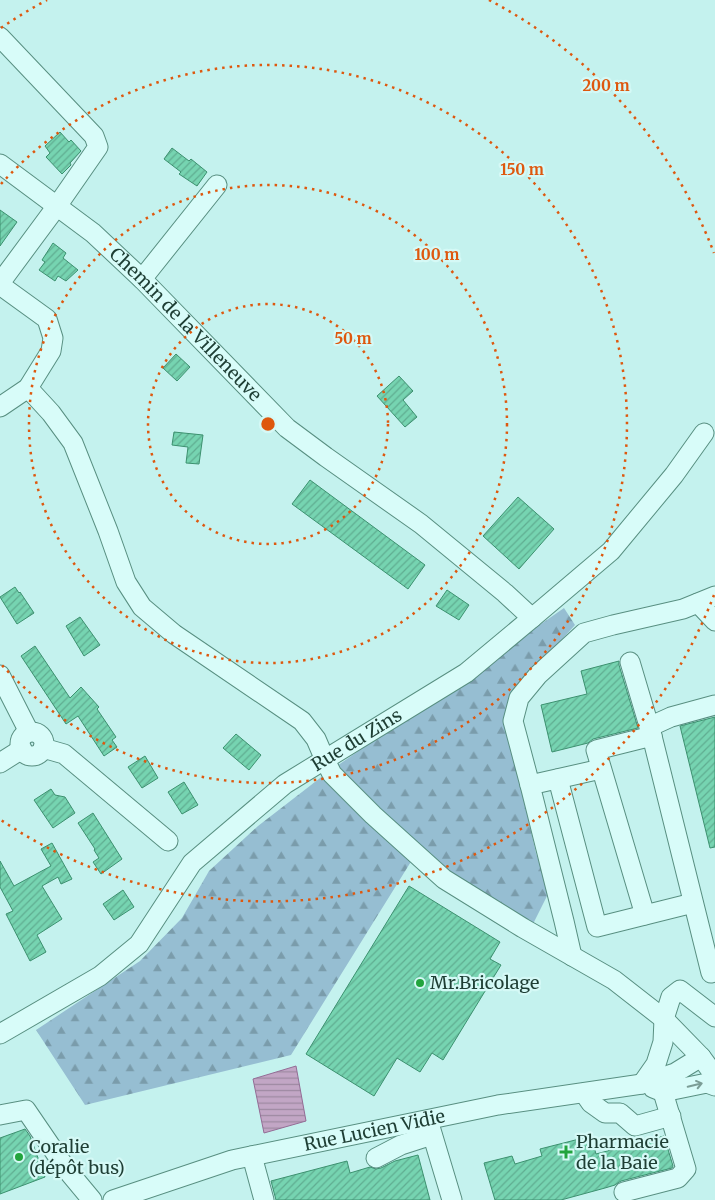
<svg xmlns="http://www.w3.org/2000/svg" width="715" height="1200" font-family="Merriweather,serif">
<style>
.forest{fill:url(#forest-firs)}
.water{fill:url(#water-rules);stroke:#936c95}
.building{fill:url(#building-hatch);stroke:#3c916f}
.lines{fill:none;stroke-linecap:round;stroke-linejoin:round}
.minor-casing{stroke:#588f81;stroke-width:21}
.minor{stroke:#d8fcf9;stroke-width:19}
.oneway{stroke:#7b9d96}
.ring{fill:none;stroke:#de580e;stroke-width:2.5;stroke-dasharray:2.5 5}
.poi-dot{fill:#22a43d;stroke:#d5f9f6;stroke-width:2}
.labels{text-anchor:middle;stroke-width:4.5;stroke-linejoin:round;paint-order:stroke}
.street-label{font-size:18px;fill:#1e3e34;stroke:#d5f9f6}
.poi-label{font-size:18px;fill:#1e3e34;stroke:#d5f9f6;text-anchor:start}
.centre{fill:#de580e;stroke:#d5f9f6;stroke-width:2.5}
.ring-label{font-size:15px;text-anchor:middle;font-weight:bold;fill:#de580e;stroke:#d5f9f6;stroke-width:4.5;stroke-linejoin:round;paint-order:stroke}
</style>
<defs>
<pattern id="forest-firs" width="22" height="20" patternUnits="userSpaceOnUse" patternTransform="scale(1.25)"><rect width="22" height="20" fill="#96bed2"/><path d="M5 1l3.5 6h-7zM16 11l3.5 6h-7z" fill="#7a9cab"/></pattern>
<pattern id="water-rules" width="6" height="5" patternUnits="userSpaceOnUse" patternTransform="scale(1.25)"><rect width="6" height="5" fill="#c2a6c5"/><path d="M0 2.5h6" fill="none" stroke="#9d89a1"/></pattern>
<pattern id="building-hatch" width="6" height="6" patternUnits="userSpaceOnUse" patternTransform="scale(1.25)"><rect width="6" height="6" fill="#76d4b1"/><path d="M-1 1l2-2M0 6l6-6M5 7l2-2" fill="none" stroke="#60ad91"/></pattern>
</defs>
<rect width="100%" height="100%" fill="#c4f2ee"/>
<path class="forest" d="M564 608 575 625 511 696 512 747 536 853 549 892 525 940 494 922 440 884 412 860 291 1055 85 1105 36 1030 140 961 182 918 209 871 258 826 324 775Z"/>
<path class="water" d="M296 1066 306 1121 264 1133 253 1079Z"/>
<path class="building" d="M60 132 69 142 71 140 81 151 70 163 71 165 62 174 46 157 50 153 45 146Z
M172 148 189 161 191 159 207 172 197 186 179 174 181 172 164 159Z
M0 210 17 222 0 246Z
M53 243 66 253 63 258 78 270 66 281 58 276 55 281 39 270 45 262 42 260Z
M176 354 190 367 177 381 163 368Z
M399 376 413 391 403 400 417 417 405 427 377 396Z
M174 432 203 435 199 464 186 463 188 447 172 445Z
M310 480 425 565 408 589 292 504Z
M518 497 554 529 519 569 483 536Z
M15 587 19 593 20 592 34 613 17 624 0 597Z
M447 590 469 605 459 620 436 606Z
M80 617 100 645 84 656 66 626Z
M35 646 70 698 81 687 99 707 97 709 116 737 112 740 117 747 104 756 78 716 66 724 21 656Z
M619 661V665L638 728 593 739 588 743 552 752 541 705 587 694 581 671Z
M715 717V847L710 848 680 726Z
M236 734 261 755 249 770 223 748Z
M145 756 158 778 142 788 128 767Z
M184 782 198 805 182 814 168 792Z
M51 789 55 795 65 797 75 813 53 828 34 800Z
M93 813 122 859 101 874 93 862 99 858 94 850 95 849 78 823Z
M52 843 72 879 61 884 58 877 42 886 62 919 37 935 46 952 30 961 6 914 13 911 0 887V861L14 886 51 866 41 849Z
M409 886 500 942 490 959 501 965 443 1060 432 1053 420 1072 397 1058 374 1096 306 1054Z
M123 890 134 907 114 920 103 904Z
M25 1129 30 1136 45 1177 0 1194V1138Z
M591 1136 596 1154 664 1136 673 1166 672 1168 621 1181 615 1185 605 1188 561 1200H495L484 1163 512 1156 515 1164 542 1156 540 1149Z
M418 1155 430 1200H276L271 1181 347 1161 350 1173 370 1167 376 1169 381 1168 395 1161Z"/>
<g class="lines">
<defs>
<g id="minor">
<path d="M0 37 94 136 98 147 57 206 0 283"/>
<path id="s1" d="M0 164 93 233 142 279 287 428 326 457 421 524 505 593 532 618"/>
<path d="M142 279 217 185"/>
<path d="M0 285 47 319 53 338 51 351 28 388 0 407"/>
<path d="M28 388 51 413 73 443 108 531 126 582 142 607 174 634 302 721 316 739 325 760 332 774 373 815 444 879 523 928 614 980 664 1019 701 1057 715 1076"/>
<path d="M698 603 715 621"/>
<path d="M630 662 652 736 711 973"/>
<path d="M0 675 29 732"/>
<path d="M649 727 671 717 715 705"/>
<circle cx="32" cy="744" r="12"/>
<path d="M43 748 64 754 168 841"/>
<path d="M0 763 22 749"/>
<path d="M558 779 597 927 693 903"/>
<path d="M530 785 513 721 519 698 538 675 584 633 613 625 683 609 715 596"/>
<path d="M645 915 596 750 652 736"/>
<path d="M572 956 564 921 530 785 601 769"/>
<path id="s2" d="M0 1034 100 976 139 944 192 863 285 784 466 673 532 618 611 551 674 475 704 433"/>
<path d="M642 1084 656 1064 663 1042 664 1019 671 997 680 990 715 1017"/>
<path d="M653 1088 663 1092 707 1083 715 1086"/>
<path d="M584 1093 591 1103 605 1113H620L635 1126 671 1116"/>
<path d="M0 1115 26 1110 67 1170 92 1200"/>
<path d="M428 1120 452 1200"/>
<path d="M252 1156 264 1200"/>
<path d="M376 1158 401 1145 432 1135"/>
<path d="M624 1192 678 1178 686 1169 663 1092"/>
<path id="s3" d="M113 1200 232 1160 498 1105 642 1084 675 1073 701 1057"/>
</g>
</defs>
<use href="#minor" class="minor-casing"/>
<use href="#minor" class="minor"/>
</g>
<defs><path id="oneway-shaft" d="M-6 0H5M1.5-3L5.5 0L1.5 3" fill="none" stroke-width="1.6" stroke-linecap="round" stroke-linejoin="round" transform="scale(1.25)"/></defs>
<use class="oneway" href="#oneway-shaft" transform="translate(695 1085) rotate(-13)"/>
<g class="ring">
<circle cx="268" cy="424" r="120"/>
<circle cx="268" cy="424" r="239"/>
<path d="M1 184A359 359 0 1 1 1 664"/>
<path d="M714 595A478 478 0 0 1 1 820M1 28A478 478 0 0 1 47 0M489 0A478 478 0 0 1 714 253"/>
</g>
<g class="poi-dot">
<circle cx="420" cy="983" r="5"/>
<path d="M563.5 1144.5h5v5h5v5h-5v5h-5v-5h-5v-5h5z"/>
<circle cx="19" cy="1157" r="5"/>
</g>
<g class="labels">
<g class="street-label">
<text dy="6" stroke="none"><textPath href="#s1" startOffset="246">Chemin de la Villeneuve</textPath></text>
<text dy="6" stroke="none"><textPath href="#s2" startOffset="469">Rue du Zins</textPath></text>
<text dy="6" stroke="none"><textPath href="#s3" startOffset="271">Rue Lucien Vidie</textPath></text>
</g>
<g class="poi-label">
<text x="430" y="989">Mr.Bricolage</text>
<text x="576" y="1148">Pharmacie<tspan x="576" dy="21">de la Baie</tspan></text>
<text x="29" y="1153">Coralie<tspan x="29" dy="21">(dépôt bus)</tspan></text>
</g>
</g>
<circle cx="268" cy="424" r="8" class="centre"/>
<g class="ring-label">
<text x="606" y="91">200 m</text>
<text x="522" y="175">150 m</text>
<text x="437" y="260">100 m</text>
<text x="353" y="344">50 m</text>
</g>
</svg>
